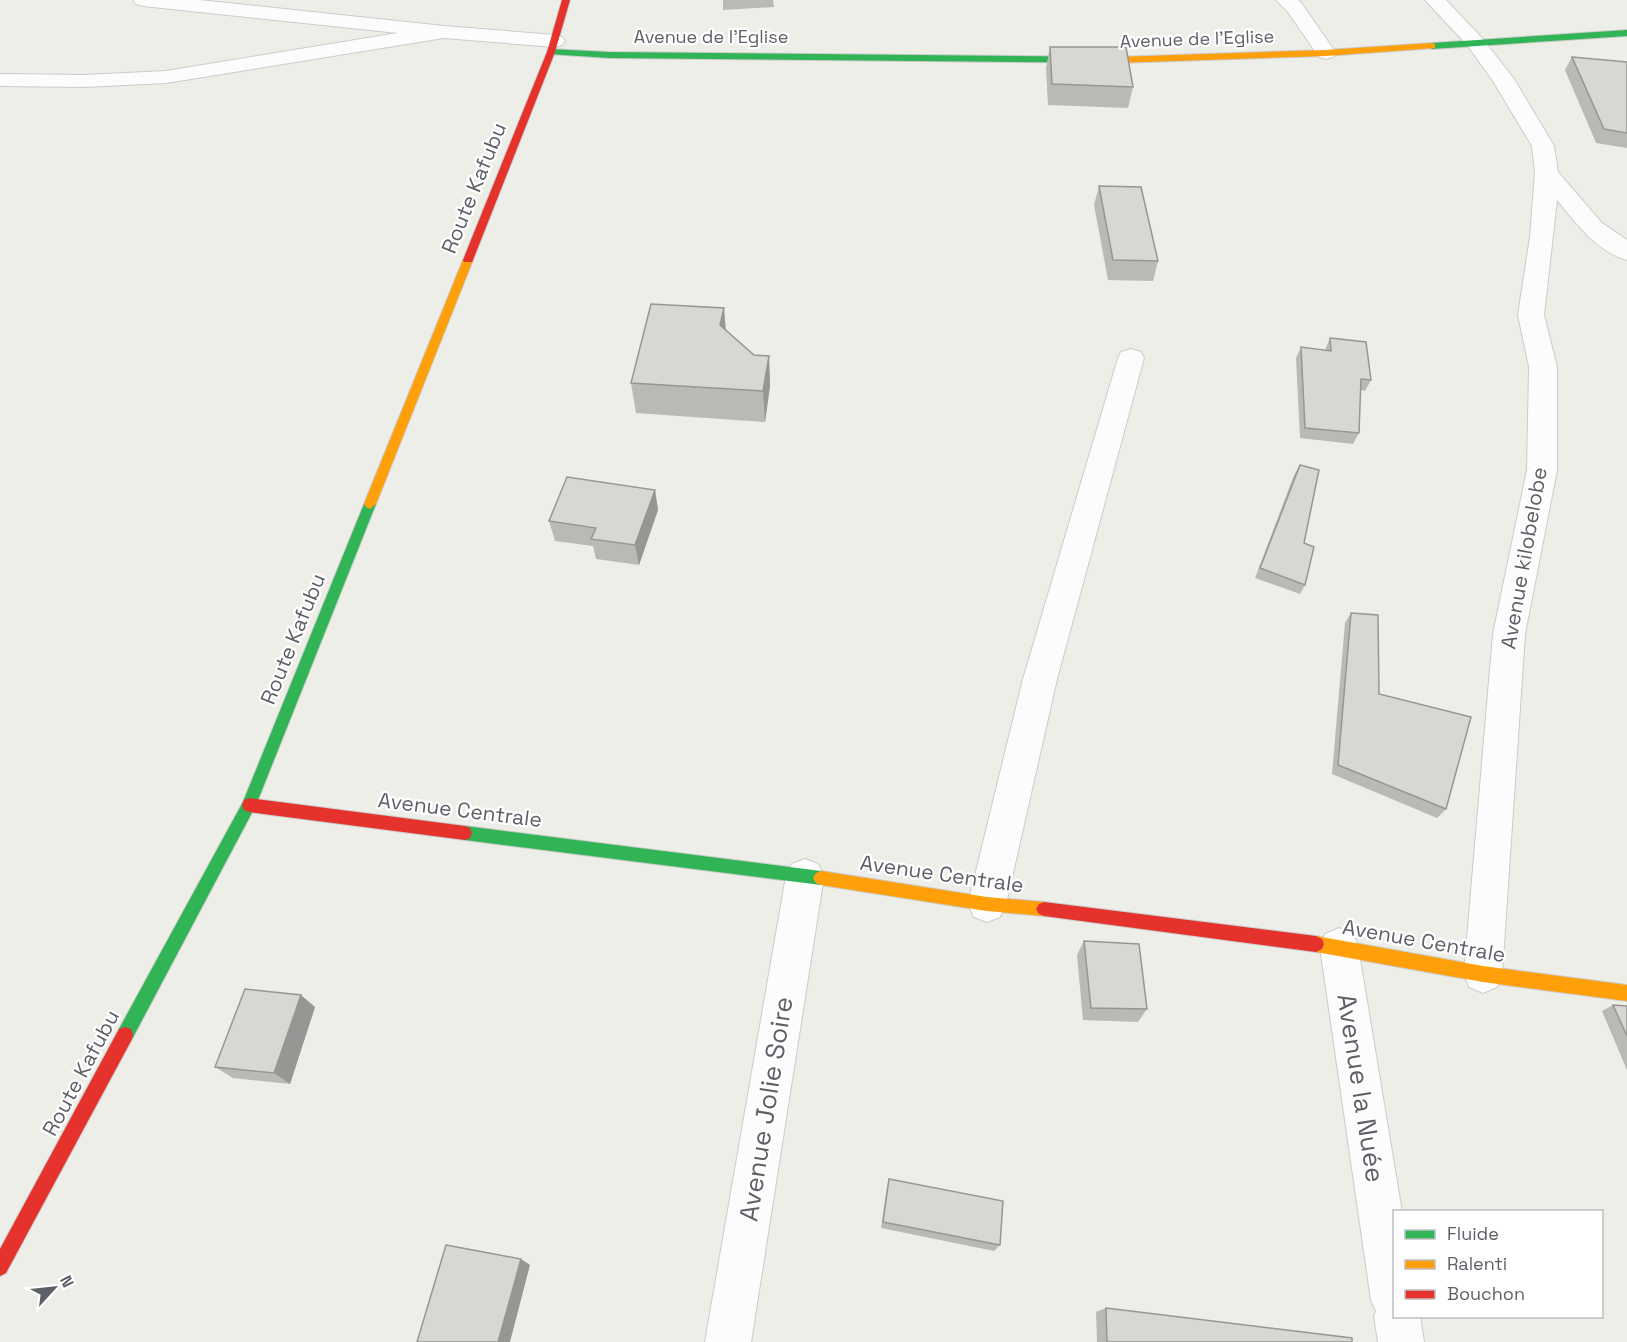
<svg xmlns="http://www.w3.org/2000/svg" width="1627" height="1342" font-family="'Space Grotesk',sans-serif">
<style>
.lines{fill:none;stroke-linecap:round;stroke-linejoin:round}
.street-casing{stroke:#cbccca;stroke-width:2}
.fast-casing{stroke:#cbcbca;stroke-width:2}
.slow-casing{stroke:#cbcbca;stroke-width:2}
.jam-casing{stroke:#cbcbca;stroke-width:2}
.street{fill:#fcfcfc;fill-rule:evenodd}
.fast{fill:#30b455;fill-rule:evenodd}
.slow{fill:#ff9f0a;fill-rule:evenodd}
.jam{fill:#e5322d;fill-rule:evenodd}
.wall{fill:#bab9b5}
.shaded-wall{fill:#979694}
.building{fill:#d8d7d3;stroke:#979694;stroke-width:1.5}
.labels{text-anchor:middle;stroke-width:4.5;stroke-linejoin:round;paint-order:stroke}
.far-street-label{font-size:18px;fill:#5e6067;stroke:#fff}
.street-label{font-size:21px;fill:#5e6067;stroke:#fff}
.near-street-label{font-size:26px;fill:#5e6067;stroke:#fff}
</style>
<rect width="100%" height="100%" fill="#eeeee8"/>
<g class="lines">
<defs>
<path id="street" d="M133 0H199L444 26 555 35 562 37 565 41 562 45 555 47 444 38 166 83 84 87 0 86V74L84 75 166 71 398 33 143 6 136 4Z
M1276 0H1298L1302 4 1336 53 1333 57 1326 59 1319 57 1288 12Z
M1425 0H1446L1482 38 1514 79 1554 146 1558 172 1602 223 1627 240V260C1597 252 1576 223 1557 200L1544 315 1557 367V470L1525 634 1502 974 1497 987 1483 993 1469 987 1464 974 1493 634 1527 470 1529 367 1518 315 1530 237 1535 173 1532 146 1493 81 1468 46Z
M1131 349 1141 352 1144 358 1057 679 1006 904 1000 917 987 922 974 917 968 904 1023 679 1118 358 1121 352Z
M805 859 818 864 824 876 751 1342H705L786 876 792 864Z
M1339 928 1353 934 1358 947 1402 1212H1394V1316H1420L1424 1342H1378L1374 1316 1376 1311 1371 1300 1320 947 1325 934Z"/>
<path id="fast" d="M1627 30V36L1432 49 1428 46 1432 43Z
M551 49 609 52 1116 57 1120 60 1116 63 609 58 548 54 547 52Z
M370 499 376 504 256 805 131 1041 125 1043 119 1041 117 1035 119 1029 243 802 364 504Z
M465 826 821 871 826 873 829 878 826 883 821 885 465 840 460 838 458 833 460 828Z"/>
<path id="slow" d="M1432 43 1435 44V48L1326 56 1116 63 1112 60 1116 57 1326 50Z
M468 257 473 260 376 504 370 509 366 507 364 504 463 260Z
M821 871 987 897 1044 902 1049 904 1052 909 1049 914 1044 916 987 911 821 885 816 883 813 878 816 873Z
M1316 936 1483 966 1627 985V1001L1483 982 1316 952 1310 949 1308 944 1310 939Z"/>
<path id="jam" d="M562 0H570L555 52 473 260 472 262H464L463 260 547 52Z
M249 798 465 826 470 828 472 833 470 838 465 840 249 812 244 810 242 805 244 800Z
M1044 902 1316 936 1322 939 1324 944 1322 949 1316 952 1044 916 1039 914 1036 909 1039 904Z
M125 1027 131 1029 133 1035 131 1041 6 1273 0 1276V1249L119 1029Z"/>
</defs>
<use href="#street" class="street-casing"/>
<use href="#fast" class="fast-casing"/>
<use href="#slow" class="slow-casing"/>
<use href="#jam" class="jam-casing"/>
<use href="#street" class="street"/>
<use href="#fast" class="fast"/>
<use href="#slow" class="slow"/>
<use href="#jam" class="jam"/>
</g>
<path class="wall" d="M723 0H773L774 7 723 10Z
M1050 47 1133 87 1128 108 1048 105 1046 68Z
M1572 57 1627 62V148L1596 143 1565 70Z
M1099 186 1158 261 1153 281 1108 280 1094 205Z
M724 308 726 330 754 355 769 356 770 386 765 422 636 413 631 383Z
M1330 338 1371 380 1365 391 1360 390 1359 433 1353 444 1300 438 1296 358 1301 347 1325 350Z
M1300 465 1304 543 1305 585 1300 594 1255 578 1294 475Z
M655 490 658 510 639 565 596 559 593 546 555 541 549 521Z
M1351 613 1379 694 1446 809 1437 818 1332 774 1345 623Z
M1084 941 1147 1009 1138 1022 1083 1020 1077 955Z
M1613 1005 1627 1006V1070L1602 1011Z
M315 1007 290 1084 233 1078 215 1067Z
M889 1179 1000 1245 994 1251 881 1228 887 1187Z
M1106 1308 1352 1342H1097L1096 1312Z"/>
<path class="shaded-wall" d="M724 308 726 339 720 325Z
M769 356 770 386 765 422 763 391Z
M655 490 658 510 639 565 635 545Z
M301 995 315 1007 290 1084 274 1073Z
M521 1259 530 1265 510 1342H498Z"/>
<path class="building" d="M1050 47H1126L1133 87 1052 84Z
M1572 57 1627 62V133L1604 129Z
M1099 186 1141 187 1158 261 1113 260Z
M651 304 724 308 720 325 754 355 769 356 763 391 631 383Z
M1330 338 1366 342 1371 380 1361 379 1359 433 1305 428 1301 347 1331 351Z
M1300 465 1319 470 1304 543 1314 547 1305 585 1260 568Z
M567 477 655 490 635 545 591 539 596 528 549 521Z
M1351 613 1378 615 1379 694 1471 717 1446 809 1338 765Z
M1084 941 1139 944 1147 1009 1091 1008Z
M245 989 301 995 274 1073 215 1067Z
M1613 1005 1627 1006V1036Z
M889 1179 1003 1201 1000 1245 883 1222Z
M446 1245 521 1259 498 1342H417Z
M1106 1308 1352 1338V1342H1107Z"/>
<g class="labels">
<g class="far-street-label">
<text x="711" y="43">Avenue de l'Eglise</text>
<text transform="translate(1197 39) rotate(-2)" y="6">Avenue de l'Eglise</text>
</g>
<g class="street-label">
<text transform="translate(474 188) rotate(-68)" y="7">Route Kafubu</text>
<text transform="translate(1524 558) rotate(-80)" y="7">Avenue kilobelobe</text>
<text transform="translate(293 639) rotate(-68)" y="7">Route Kafubu</text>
<text transform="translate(460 810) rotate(7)" y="7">Avenue Centrale</text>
<text transform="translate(942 874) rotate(8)" y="7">Avenue Centrale</text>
<text transform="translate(1424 941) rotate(10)" y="7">Avenue Centrale</text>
<text transform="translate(81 1073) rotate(-62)" y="7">Route Kafubu</text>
</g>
<g class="near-street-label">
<text transform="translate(1361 1088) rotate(81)" y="9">Avenue la Nuée</text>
<text transform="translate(766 1109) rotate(-81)" y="9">Avenue Jolie Soire</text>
</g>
</g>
<rect x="1393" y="1210" width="210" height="108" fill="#ffffff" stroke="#bfbfc2" stroke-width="1.5"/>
<rect x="1405" y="1230" width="30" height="9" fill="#30b455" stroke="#bfbfc2" stroke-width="1.5"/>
<text x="1447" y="1240" font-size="18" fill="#5e6067">Fluide</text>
<rect x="1405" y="1260" width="30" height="9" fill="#ff9f0a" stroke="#bfbfc2" stroke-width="1.5"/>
<text x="1447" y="1270" font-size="18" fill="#5e6067">Ralenti</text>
<rect x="1405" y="1290" width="30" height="9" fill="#e5322d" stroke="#bfbfc2" stroke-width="1.5"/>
<text x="1447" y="1300" font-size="18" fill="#5e6067">Bouchon</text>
<g transform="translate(54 1288) rotate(63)" stroke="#ffffff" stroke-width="4.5" paint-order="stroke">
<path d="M0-4.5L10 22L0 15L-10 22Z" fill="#5e6067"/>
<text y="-9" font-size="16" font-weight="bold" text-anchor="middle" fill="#5e6067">N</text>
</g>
</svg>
